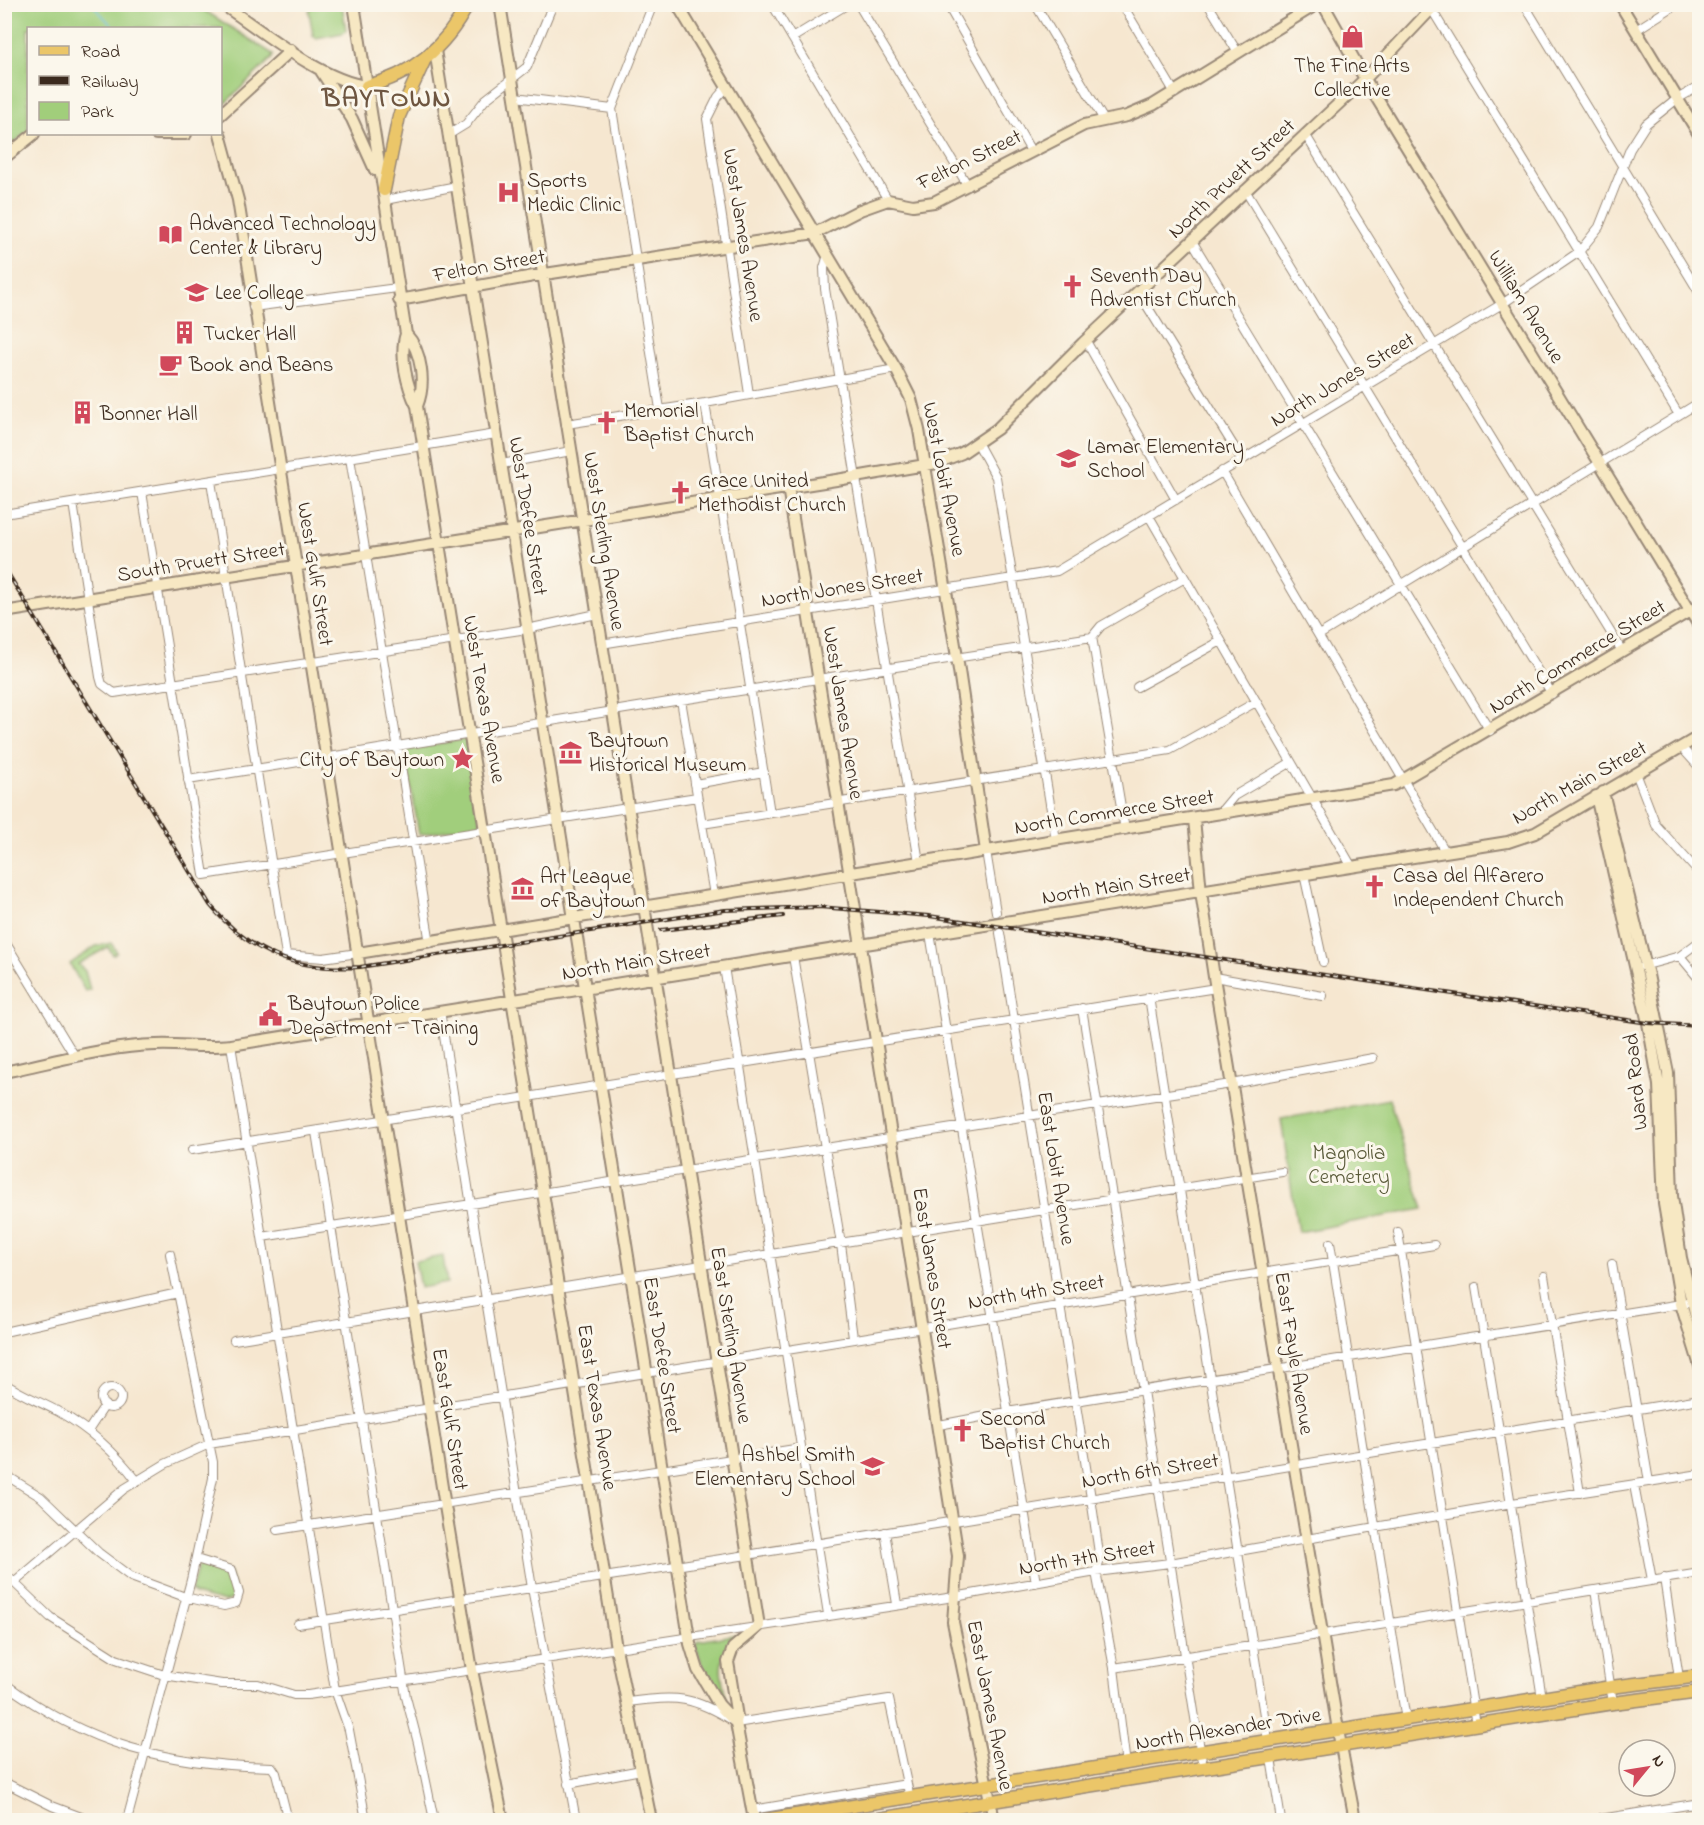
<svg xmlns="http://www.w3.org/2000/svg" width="1704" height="1825" font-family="'Indie Flower',sans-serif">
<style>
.green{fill:#a1ce7b;stroke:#6e7c4c;stroke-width:1.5}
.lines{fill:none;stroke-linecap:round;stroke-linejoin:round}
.stream{stroke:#67bbe3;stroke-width:1.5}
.street-casing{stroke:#988877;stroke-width:10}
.secondary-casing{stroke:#988877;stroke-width:14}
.primary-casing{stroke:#988877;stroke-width:15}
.street{stroke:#fff;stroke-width:8}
.secondary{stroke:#f7e8c3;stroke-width:10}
.primary{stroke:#ebc669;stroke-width:12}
.rail-casing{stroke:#3b2a1e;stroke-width:4}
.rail{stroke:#fbf7ec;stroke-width:1.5;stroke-dasharray:4.5;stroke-linecap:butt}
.labels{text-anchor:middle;stroke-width:6;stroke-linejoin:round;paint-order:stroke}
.poi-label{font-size:21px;fill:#3b2a1e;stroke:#fbf7ec;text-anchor:start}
.street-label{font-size:21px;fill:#3b2a1e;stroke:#fbf7ec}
.park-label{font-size:21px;fill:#5a5b3a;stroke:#fbf7ec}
.district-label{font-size:27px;font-weight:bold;letter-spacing:1.5px;fill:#6e5641;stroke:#fbf7ec}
</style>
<rect width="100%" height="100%" fill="#fbf7ec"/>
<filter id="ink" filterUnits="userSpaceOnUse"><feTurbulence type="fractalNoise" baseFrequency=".0167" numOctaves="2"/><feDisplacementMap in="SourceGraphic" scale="12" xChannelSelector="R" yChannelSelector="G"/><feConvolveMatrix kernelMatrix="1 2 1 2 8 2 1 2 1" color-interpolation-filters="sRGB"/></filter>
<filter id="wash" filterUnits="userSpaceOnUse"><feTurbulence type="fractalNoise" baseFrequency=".008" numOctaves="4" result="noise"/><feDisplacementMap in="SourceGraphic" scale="24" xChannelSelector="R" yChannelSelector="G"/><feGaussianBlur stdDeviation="1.35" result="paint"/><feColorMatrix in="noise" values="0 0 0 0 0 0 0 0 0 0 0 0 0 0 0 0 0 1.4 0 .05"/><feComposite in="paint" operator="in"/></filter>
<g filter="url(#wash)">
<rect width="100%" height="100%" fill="#f6e7d0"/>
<path class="green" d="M5 4 196 5 273 54 272 58 221 107 220 28H28V131L5 150Z
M329 4 342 5 346 30 343 33 316 38 313 36 309 11 311 7Z
M466 739 481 824 419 835 405 749Z
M111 943 117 952 113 955 108 947 78 964 85 971 90 990 85 991 70 964 96 946Z
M1389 1099 1423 1209 1298 1232 1281 1119Z
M443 1256 447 1283 420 1288 415 1261Z
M201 1564 229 1572 236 1594 233 1599 225 1602 194 1594 191 1590 198 1566Z
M740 1634C713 1661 721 1672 728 1706L724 1705 703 1667 695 1645 698 1641Z
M1699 1810V1820H1635Z"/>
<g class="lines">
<path class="stream" d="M92 4 114 28"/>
</g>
</g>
<g filter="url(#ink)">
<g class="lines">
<defs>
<path id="street" d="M653 4 612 109 660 409
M772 4 888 200
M858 4 968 186
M947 4 1031 151
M1035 4 1104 120
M1122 4 1175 93
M1208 4 1238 53
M1524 4 1700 294
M1432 10 1679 415
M1636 30 1677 4
M792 38 848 4
M726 88 718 97 707 119 749 394
M515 97 612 109
M1305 134 1622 651
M448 135 466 124 485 100 527 67 553 4
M1245 190 1552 694
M385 200 457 186
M1192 241 1490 731
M828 255 824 268 825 289 919 862
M1139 293 1241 458
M253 307 397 288
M1086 341 1176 500
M705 403 770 813
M566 424 705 403 896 369
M978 444 996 477 1056 840
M350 458 430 943
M502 464 571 451
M1222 471 1445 851
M211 481 286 955 323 958 358 953
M142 492 204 875 697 797
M73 503 100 677 102 684 114 693 527 629 597 614
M4 514 496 434
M1149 516 1352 867
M1319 635 1700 402
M1092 637 1125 830
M601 644 1057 571 1502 304 1579 252 1599 227 1630 149 1646 124 1677 99 1700 86
M1137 687 1221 641
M681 700 714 895
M1681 747 1700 768
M1636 773 1656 825 1700 874
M188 780 681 700 1092 637 1101 626 1185 578
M695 784 764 772
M1219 814 1234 796 1290 763
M702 824 1170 750 1256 702
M986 851 996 912
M1304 874 1323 962
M930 933 1036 1583
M1000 933 1091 1498 1100 1560 1096 1572 1114 1668 1126 1765
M4 940 76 1058
M793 956 841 1244 853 1338
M1680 956 1700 980
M1643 966 1680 956 1700 941
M724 967 828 1614
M1214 977 1323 996
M1149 997 1268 1740
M1082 1008 1203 1768
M440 1011 532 1588 576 1820
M231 1045 335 1690 349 1730 366 1820
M316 1132 406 1697 418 1743 434 1820
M192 1150 1216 988
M1398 1232 1476 1725
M262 1237 1231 1084 1373 1058
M1330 1243 1406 1720
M1612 1264 1649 1482
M1544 1276 1580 1493
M1476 1287 1542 1698
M4 1332 178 1293
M234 1340 1282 1172
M4 1383C21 1395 41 1402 59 1412 89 1429 116 1453 137 1481
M101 1398a10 10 0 1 1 20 0a10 10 0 1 1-20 0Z
M939 1425 1007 1412 1700 1301
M88 1431 105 1405
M4 1474 41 1497 99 1553 131 1577 185 1597 224 1606 236 1603 239 1593 232 1570 196 1559
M1634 1485 1652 1580
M277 1530 801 1448
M885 1532 897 1604
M4 1573 50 1617 116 1659 164 1675 222 1684H258L294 1695H308L954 1597 1096 1572 1170 1563 1512 1503 1700 1474
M1664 1578 1679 1678
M15 1582 124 1489 165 1464 209 1444 1434 1245
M1595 1590 1613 1703
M298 1624 747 1555 1700 1399
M1114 1668 1700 1573
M4 1683C88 1746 169 1765 272 1767L276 1773 288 1820
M628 1702C678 1696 692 1695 736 1723L889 1699 910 1798
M1271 1758 1281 1820
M4 1782 52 1806 89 1820
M568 1784 641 1770
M752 1810 907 1784
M127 1820 191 1580 213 1478V1462L170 1254
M1594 1820 1700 1803"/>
<path id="secondary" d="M222 4C261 30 322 81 367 86
M354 4 406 334C399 354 407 387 417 406L616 1648 651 1820
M500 4 759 1626 733 1648 728 1662 737 1717 736 1723
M677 4 896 369 911 399 919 430 957 657 986 851
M1323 4 1365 79 1700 627
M1620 4 1700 136
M435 50 690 1644 698 1670 719 1705 736 1723 754 1820
M321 71 352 119 375 170
M220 115 291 50
M156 134H186
M220 134 238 200 445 1506 472 1670 503 1820
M4 158 34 134
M399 300 545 274 815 233 860 210 888 200 913 205 934 202 1084 125 1127 116 1153 105 1317 4
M406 334C422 351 426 384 417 406
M788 487 958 1556 953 1622 994 1820
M4 612 855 477 937 463 962 453 997 429 1083 343 1365 79 1436 4
M1603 792 1648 975 1668 1073 1672 1196 1681 1258 1700 1333
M1596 796 1648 1023 1659 1085 1664 1204 1681 1304 1700 1366
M1194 819 1201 892 1214 977 1338 1730 1355 1820
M358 953 1394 785 1690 611
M4 1072C54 1062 106 1046 156 1045 183 1044 203 1048 231 1045L1508 842 1535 833 1700 736"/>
<path id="primary" d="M367 86C413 75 446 46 468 4
M384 190 399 116 424 61
M764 1820 1611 1687 1700 1676
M872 1820 1613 1703 1700 1692"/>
</defs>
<use href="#street" class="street-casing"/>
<use href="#secondary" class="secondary-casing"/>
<use href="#primary" class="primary-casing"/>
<use href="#street" class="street"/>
<use href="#secondary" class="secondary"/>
<use href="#primary" class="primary"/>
<defs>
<path id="rail" d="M4 567 210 905C252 955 296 971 360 967L725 910 819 907 929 916 1648 1023 1700 1026
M661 930 783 916"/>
</defs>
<use href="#rail" class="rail-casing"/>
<use href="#rail" class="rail"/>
</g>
</g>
<defs>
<symbol id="shop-bare" viewBox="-9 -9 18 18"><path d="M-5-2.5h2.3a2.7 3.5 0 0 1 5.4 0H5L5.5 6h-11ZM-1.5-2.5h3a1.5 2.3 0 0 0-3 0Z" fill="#d1495b" stroke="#fbf7ec" stroke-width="2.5" paint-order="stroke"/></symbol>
<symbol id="hospital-bare" viewBox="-9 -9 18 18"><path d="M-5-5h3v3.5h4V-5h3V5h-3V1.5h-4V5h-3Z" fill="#d1495b" stroke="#fbf7ec" stroke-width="2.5" paint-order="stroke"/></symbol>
<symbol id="library-bare" viewBox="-9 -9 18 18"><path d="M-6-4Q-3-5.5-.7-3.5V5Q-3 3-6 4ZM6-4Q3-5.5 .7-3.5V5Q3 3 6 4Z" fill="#d1495b" stroke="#fbf7ec" stroke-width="2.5" paint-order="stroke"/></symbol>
<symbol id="church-bare" viewBox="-9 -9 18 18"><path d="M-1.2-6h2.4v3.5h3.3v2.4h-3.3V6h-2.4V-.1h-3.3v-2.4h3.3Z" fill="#d1495b" stroke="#fbf7ec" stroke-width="2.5" paint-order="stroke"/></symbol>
<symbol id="university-bare" viewBox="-9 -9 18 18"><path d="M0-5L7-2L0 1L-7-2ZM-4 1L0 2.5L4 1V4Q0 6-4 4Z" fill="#d1495b" stroke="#fbf7ec" stroke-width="2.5" paint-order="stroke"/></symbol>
<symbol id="building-bare" viewBox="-9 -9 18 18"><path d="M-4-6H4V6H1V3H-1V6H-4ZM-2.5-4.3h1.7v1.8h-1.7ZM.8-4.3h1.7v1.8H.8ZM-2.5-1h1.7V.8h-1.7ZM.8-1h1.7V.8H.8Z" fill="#d1495b" stroke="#fbf7ec" stroke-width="2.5" paint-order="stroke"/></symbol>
<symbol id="cafe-bare" viewBox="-9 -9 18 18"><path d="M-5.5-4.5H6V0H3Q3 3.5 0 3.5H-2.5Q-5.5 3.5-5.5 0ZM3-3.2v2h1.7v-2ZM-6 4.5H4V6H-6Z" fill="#d1495b" stroke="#fbf7ec" stroke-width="2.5" paint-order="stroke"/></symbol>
<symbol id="school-bare" viewBox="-9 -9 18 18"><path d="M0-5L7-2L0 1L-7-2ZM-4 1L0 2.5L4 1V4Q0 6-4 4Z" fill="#d1495b" stroke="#fbf7ec" stroke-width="2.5" paint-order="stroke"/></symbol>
<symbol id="museum-bare" viewBox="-9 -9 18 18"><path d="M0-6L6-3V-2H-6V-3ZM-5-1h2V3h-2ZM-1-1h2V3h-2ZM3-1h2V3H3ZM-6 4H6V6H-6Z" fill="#d1495b" stroke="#fbf7ec" stroke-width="2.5" paint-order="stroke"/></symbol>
<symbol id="sight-bare" viewBox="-9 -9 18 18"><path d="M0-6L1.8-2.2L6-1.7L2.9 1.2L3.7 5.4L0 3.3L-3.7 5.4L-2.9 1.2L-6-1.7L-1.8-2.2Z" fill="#d1495b" stroke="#fbf7ec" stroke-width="2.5" paint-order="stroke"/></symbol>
<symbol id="civic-bare" viewBox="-9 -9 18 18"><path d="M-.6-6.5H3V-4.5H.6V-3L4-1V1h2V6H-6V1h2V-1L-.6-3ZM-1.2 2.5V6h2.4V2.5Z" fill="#d1495b" stroke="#fbf7ec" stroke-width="2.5" paint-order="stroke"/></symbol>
</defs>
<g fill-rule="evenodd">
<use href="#shop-bare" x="1336" y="20" width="33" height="33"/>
<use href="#hospital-bare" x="492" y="176" width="33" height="33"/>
<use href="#library-bare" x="154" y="218" width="33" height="33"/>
<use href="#church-bare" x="1056" y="270" width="33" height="33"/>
<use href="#university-bare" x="180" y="276" width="33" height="33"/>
<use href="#building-bare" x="168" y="316" width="33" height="33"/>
<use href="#cafe-bare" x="154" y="348" width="33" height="33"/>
<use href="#building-bare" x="66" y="396" width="33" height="33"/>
<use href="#church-bare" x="590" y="406" width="33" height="33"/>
<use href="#school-bare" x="1052" y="442" width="33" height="33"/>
<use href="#church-bare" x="664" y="476" width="33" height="33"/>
<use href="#museum-bare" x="554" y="736" width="33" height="33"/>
<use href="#sight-bare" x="446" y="742" width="33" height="33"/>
<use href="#church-bare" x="1358" y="870" width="33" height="33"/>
<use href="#museum-bare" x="506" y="872" width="33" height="33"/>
<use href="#civic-bare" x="254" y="998" width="33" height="33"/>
<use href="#church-bare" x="946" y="1414" width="33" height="33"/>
<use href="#school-bare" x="856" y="1450" width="33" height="33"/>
</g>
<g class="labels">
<g class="poi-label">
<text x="1352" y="72" text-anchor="middle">The Fine Arts<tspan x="1352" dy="24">Collective</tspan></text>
<text x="527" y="187">Sports<tspan x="527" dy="24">Medic Clinic</tspan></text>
<text x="189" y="230">Advanced Technology<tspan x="189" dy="24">Center &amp; Library</tspan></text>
<text x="1090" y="282">Seventh Day<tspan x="1090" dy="24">Adventist Church</tspan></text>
<text x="215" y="299">Lee College</text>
<text x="203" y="340">Tucker Hall</text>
<text x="189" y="371">Book and Beans</text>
<text x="624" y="417">Memorial<tspan x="624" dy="24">Baptist Church</tspan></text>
<text x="100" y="420">Bonner Hall</text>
<text x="1087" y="453">Lamar Elementary<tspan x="1087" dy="24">School</tspan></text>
<text x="698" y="487">Grace United<tspan x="698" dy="24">Methodist Church</tspan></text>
<text x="589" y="747">Baytown<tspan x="589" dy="24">Historical Museum</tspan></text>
<text x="444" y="766" text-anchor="end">City of Baytown</text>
<text x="1393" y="882">Casa del Alfarero<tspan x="1393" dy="24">Independent Church</tspan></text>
<text x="540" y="883">Art League<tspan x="540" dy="24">of Baytown</tspan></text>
<text x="288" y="1010">Baytown Police<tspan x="288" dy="24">Department - Training</tspan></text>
<text x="980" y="1425">Second<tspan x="980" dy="24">Baptist Church</tspan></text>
<text x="855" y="1461" text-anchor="end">Ashbel Smith<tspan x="855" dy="24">Elementary School</tspan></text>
</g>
<g class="street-label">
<text transform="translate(969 159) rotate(-26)" y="7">Felton Street</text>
<text transform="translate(1231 178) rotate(-43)" y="7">North Pruett Street</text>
<text transform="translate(744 235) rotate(81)" y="7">West James Avenue</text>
<text transform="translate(489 265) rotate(-10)" y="7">Felton Street</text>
<text transform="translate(1527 306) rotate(59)" y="7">William Avenue</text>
<text transform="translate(1342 379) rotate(-31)" y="7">North Jones Street</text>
<text transform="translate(945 479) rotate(79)" y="7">West Lobit Avenue</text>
<text transform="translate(529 516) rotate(81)" y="7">West Defee Street</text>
<text transform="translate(605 541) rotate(81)" y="7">West Sterling Avenue</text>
<text transform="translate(201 561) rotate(-9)" y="7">South Pruett Street</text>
<text transform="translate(316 574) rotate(81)" y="7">West Gulf Street</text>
<text transform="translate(842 587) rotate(-9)" y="7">North Jones Street</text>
<text transform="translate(1577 656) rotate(-31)" y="7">North Commerce Street</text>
<text transform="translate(485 699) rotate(80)" y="7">West Texas Avenue</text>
<text transform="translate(844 713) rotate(81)" y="7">West James Avenue</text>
<text transform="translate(1579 782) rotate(-29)" y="7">North Main Street</text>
<text transform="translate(1114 811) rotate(-9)" y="7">North Commerce Street</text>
<text transform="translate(1116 885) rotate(-9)" y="7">North Main Street</text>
<text transform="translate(636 961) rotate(-9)" y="7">North Main Street</text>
<text transform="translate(1635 1082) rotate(-96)" y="7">Ward Road</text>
<text transform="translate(1057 1168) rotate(81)" y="7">East Lobit Avenue</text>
<text transform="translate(933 1268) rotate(81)" y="7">East James Street</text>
<text transform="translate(1036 1291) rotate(-9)" y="7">North 4th Street</text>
<text transform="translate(732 1335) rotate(81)" y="7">East Sterling Avenue</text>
<text transform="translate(1295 1353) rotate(81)" y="7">East Fayle Avenue</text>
<text transform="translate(663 1355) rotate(81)" y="7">East Defee Street</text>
<text transform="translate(598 1407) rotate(81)" y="7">East Texas Avenue</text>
<text transform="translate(451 1419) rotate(81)" y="7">East Gulf Street</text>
<text transform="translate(1150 1470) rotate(-9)" y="7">North 6th Street</text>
<text transform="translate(1087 1557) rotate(-9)" y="7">North 7th Street</text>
<text transform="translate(991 1705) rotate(79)" y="7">East James Avenue</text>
<text transform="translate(1228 1728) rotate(-9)" y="7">North Alexander Drive</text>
</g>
<g class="park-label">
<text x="1349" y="1159">Magnolia<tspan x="1349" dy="24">Cemetery</tspan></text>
</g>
<g class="district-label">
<text x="387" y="106">BAYTOWN</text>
</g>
</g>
<rect width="1704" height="1825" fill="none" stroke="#fbf7ec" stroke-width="24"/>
<rect x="27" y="27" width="195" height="108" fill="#fbf7ec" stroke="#aea59a" stroke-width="1.5"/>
<rect x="39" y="46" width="30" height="9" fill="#ebc669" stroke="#aea59a" stroke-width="1.5"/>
<text x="81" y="57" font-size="18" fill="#3b2a1e">Road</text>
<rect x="39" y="76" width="30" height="9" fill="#3b2a1e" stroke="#aea59a" stroke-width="1.5"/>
<text x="81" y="87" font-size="18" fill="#3b2a1e">Railway</text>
<rect x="39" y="102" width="30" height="18" fill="#a1ce7b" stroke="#aea59a" stroke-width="1.5"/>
<text x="81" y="117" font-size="18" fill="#3b2a1e">Park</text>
<g transform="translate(1647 1768) rotate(60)"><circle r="28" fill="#fbf7ec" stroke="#aea59a" stroke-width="1.5"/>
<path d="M0-4.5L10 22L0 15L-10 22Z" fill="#d1495b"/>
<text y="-9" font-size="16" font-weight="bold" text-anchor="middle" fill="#3b2a1e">N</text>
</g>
</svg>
